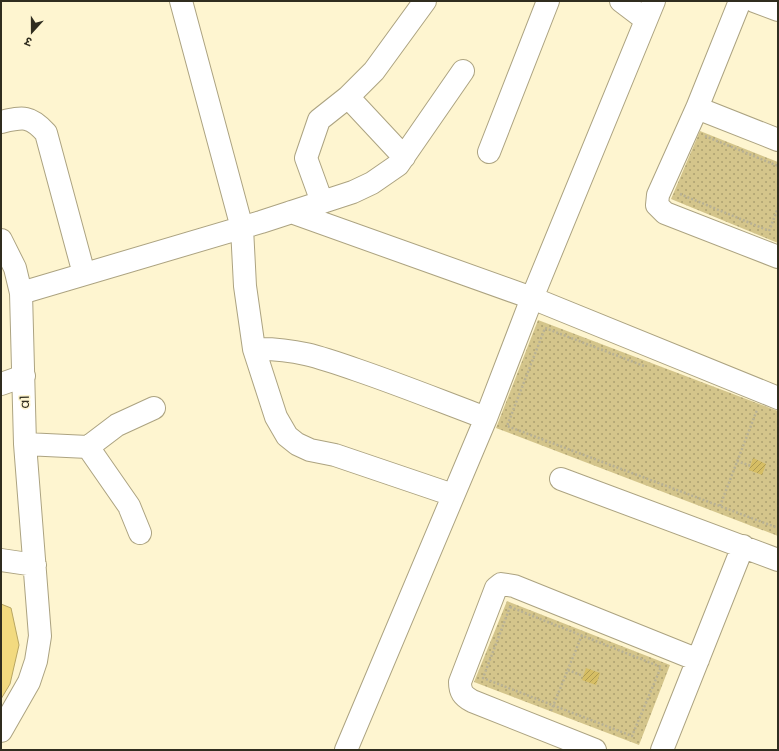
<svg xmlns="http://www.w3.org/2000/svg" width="779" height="751" font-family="Poppins,'Noto Sans Devanagari',sans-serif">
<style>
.park{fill:url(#park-dots)}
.water{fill:#f2da7f;stroke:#b8a662}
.building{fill:url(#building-hatch)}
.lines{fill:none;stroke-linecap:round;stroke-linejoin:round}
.minor-casing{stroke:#aca381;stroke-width:24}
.path{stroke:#b8b194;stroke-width:2.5;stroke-dasharray:2 2;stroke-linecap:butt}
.minor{stroke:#fff;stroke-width:22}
.labels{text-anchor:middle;stroke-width:3;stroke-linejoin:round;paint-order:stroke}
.street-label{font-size:13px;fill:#302d1f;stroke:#fef5d0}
</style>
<defs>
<pattern id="park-dots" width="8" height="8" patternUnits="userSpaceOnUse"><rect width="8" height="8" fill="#d4c58b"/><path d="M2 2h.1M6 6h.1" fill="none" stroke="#aca071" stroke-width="1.8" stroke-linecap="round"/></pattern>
<pattern id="building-hatch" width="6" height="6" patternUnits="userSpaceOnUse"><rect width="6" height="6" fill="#d6be64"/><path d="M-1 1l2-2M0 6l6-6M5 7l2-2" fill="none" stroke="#ae9b52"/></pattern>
</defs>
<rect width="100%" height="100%" fill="#fef5d0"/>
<path class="park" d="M700 131 778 162V243L671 199Z
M538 320 778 411V536L496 428Z
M507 601 670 665 639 745 474 682Z"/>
<path class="water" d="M1 604 11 608 19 645 10 684 1 699Z"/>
<path class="building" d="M753 458 766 464 762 475 749 470Z
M586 668 600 673 596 685 582 680Z"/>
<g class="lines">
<defs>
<path id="minor" d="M181 1 242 228 245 286 254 349 276 417 287 436 297 444 310 450 335 455 453 495
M621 1 646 20
M740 1 697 108 658 195 657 205 665 213 778 257
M754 1 778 10
M697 108 778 140
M1 122C23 117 30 115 46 133L84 274
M489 152 548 1
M404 157 348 97 374 71 425 1
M322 202 306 158 319 120 348 97
M291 212 532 298 778 398
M1 240 15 268 21 293
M254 349C294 348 320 357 357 370 401 385 443 402 486 418
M1 384 24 376
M25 444 88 447 129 506 140 533
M88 447 117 425 154 408
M561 479 778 560
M1 560 35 565
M1 731 29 682 36 661 40 636 25 444 21 293 261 222 353 192 372 183 398 165 463 71
M346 750 486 418 532 298 654 1
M595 750 472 701C463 696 460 692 460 682L496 588 501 584 514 586 698 660
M662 750 743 546"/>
</defs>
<use href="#minor" class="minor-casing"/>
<path class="path" d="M705 136 778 166
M680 194 767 230
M769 231 778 208
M644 366 545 328 507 426 778 528
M737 461 751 466
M720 506 757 410
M510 607 661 667 632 736 483 678Z
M568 670 583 676
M551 711 582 635"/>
<use href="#minor" class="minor"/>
</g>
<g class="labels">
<g class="street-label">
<text transform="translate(24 402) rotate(-91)" y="5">a1</text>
</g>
</g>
<rect width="779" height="751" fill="none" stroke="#302d1f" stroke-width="4"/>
<g transform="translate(32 32) rotate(201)" stroke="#fef5d0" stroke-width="3" paint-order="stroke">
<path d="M0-3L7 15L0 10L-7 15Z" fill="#302d1f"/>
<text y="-6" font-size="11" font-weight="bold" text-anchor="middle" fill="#302d1f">उ</text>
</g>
</svg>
